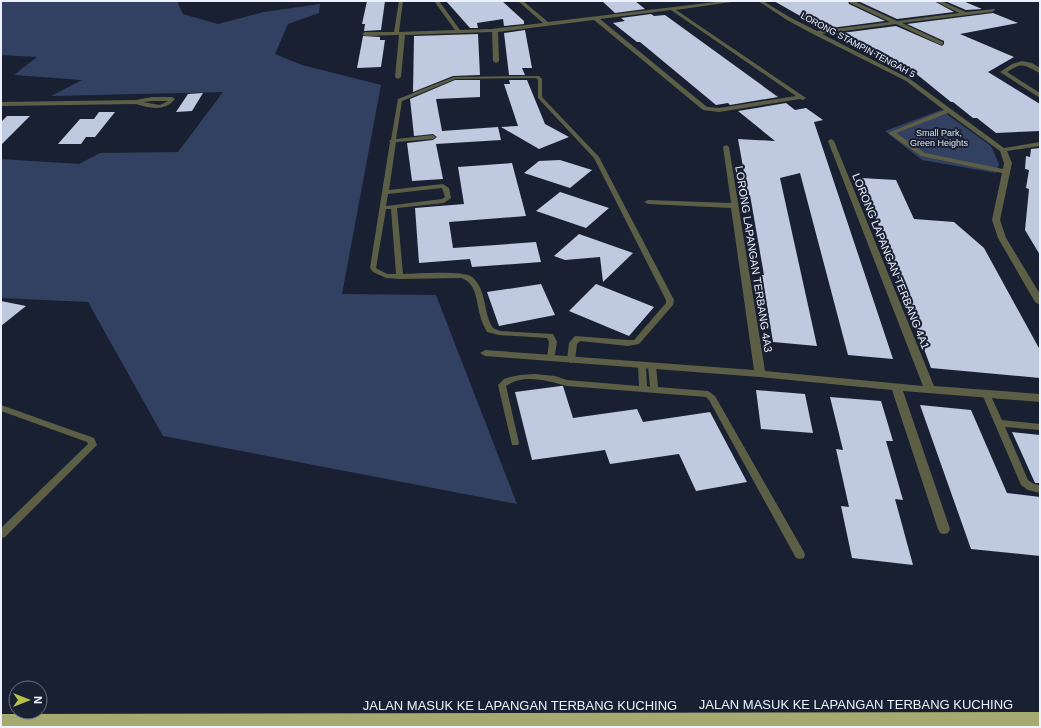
<svg xmlns="http://www.w3.org/2000/svg" width="1041" height="728" font-family="Helvetica,sans-serif">
<style>
.green{fill:#324062}
.building{fill:#bfc9e0}
.lines{fill:none;stroke-linecap:round;stroke-linejoin:round}
.service{fill:#5c5f46;fill-rule:evenodd}
.minor{fill:#5c5f46;fill-rule:evenodd}
.trunk{fill:#a5aa71;fill-rule:evenodd}
.labels{text-anchor:middle;stroke-width:4;stroke-linejoin:round;paint-order:stroke}
.far-street-label{font-size:9px;fill:#ecf1fd;stroke:#192031}
.far-park-label{font-size:9px;fill:#dae1f0;stroke:#192031}
.street-label{font-size:11px;fill:#ecf1fd;stroke:#192031}
.near-street-label{font-size:13px;fill:#ecf1fd;stroke:#192031}
</style>
<rect width="100%" height="100%" fill="#192031"/>
<path class="green" d="M1 1H177L183 14 218 24 264 12 320 4 319 13 288 24 275 54 302 65 381 85 342 294 436 295 517 504 163 436 88 302 1 298V159L79 164 100 153 178 152 223 92 51 96 82 80 14 75 37 57 1 55Z
M941 110 991 146 999 164 996 173 922 160 885 131Z"/>
<path class="building" d="M367 1H385L381 30 364 31 365 24H362Z
M446 1H502L524 21V24L504 26 503 19 477 23 478 28H470Z
M602 1H635L645 9 615 13Z
M774 1H848L849 4 885 21 823 29Z
M858 1H934L954 12 897 19Z
M945 1H963L982 9 966 10Z
M993 13 1018 23 960 34 1014 57 988 72 1040 104V131L996 133 977 118H973L953 102H951L914 72H910L834 34 896 26 942 46 944 44V41L907 24Z
M651 14 654 16 665 15 778 97 730 105 728 103 716 105 640 42H637L613 23 625 21 621 18Z
M525 30 532 68H522L525 75H509L504 33Z
M478 34 480 75 453 76 413 92 414 36Z
M363 36 380 37V40H385L381 67 357 68Z
M455 80H480V97L436 99 442 131 498 127 501 140 436 144 443 179 412 181 407 143 433 140 437 137 433 134 414 136 410 99Z
M509 80H527L545 124 569 137 539 149 501 127 518 126 504 84H510Z
M203 93 192 111 176 112 188 94Z
M786 103 795 110 806 108 823 120 814 122 893 359 848 355 800 173 780 178 817 346 773 342 762 275H764L750 195H748L738 139 775 141 738 111Z
M99 112H115L95 137H86L81 144H58L80 119H94Z
M7 116H30L1 145V122Z
M1040 148V255L1025 230 1029 189 1026 188 1029 170 1025 169 1026 156 1030 157 1031 149Z
M560 160 592 170 570 188 524 173 539 161Z
M512 163 526 216 449 222 453 248 536 242 541 262 472 267 470 259 419 263 415 208 464 204 458 167Z
M861 178 896 180 914 219 954 222 984 248 1040 350V378L931 368Z
M560 192 609 208 586 228 536 211Z
M579 234 633 253 603 282 600 257 565 260 554 256Z
M541 284 555 315 499 326 487 292Z
M596 284 654 307 629 336 569 311Z
M1 301 26 306 1 326Z
M561 386H563L573 418 637 409 643 422 710 412 747 482 696 491 679 454 610 464 605 450 532 460 515 392Z
M756 390 805 394 813 433 761 429Z
M830 397 881 401 893 441H886L903 500 895 499 913 565 852 558 841 506 849 507 836 449 843 450Z
M920 405 971 410 1007 493 1040 497V556L971 549Z
M1012 432 1040 435V483H1035Z"/>
<g class="lines">
<path class="service" d="M539 76 542 79V97L599 157 674 300 673 305 639 344 628 346 580 341 577 344 575 360 571 363 567 360 569 343 575 336 628 340H634L666 303V300L594 158 538 98V80L536 78 455 79 402 101 396 139 433 135 436 137 433 139 396 142 389 190 443 184 449 188 451 198 444 203 397 208 403 274C418 274 461 270 472 277 476 280 479 285 481 290 486 302 485 316 493 328L500 331 553 334 557 342 554 360 551 361 547 358 549 342 547 338 499 335 487 332C484 326 481 321 480 315 476 301 477 283 461 278L400 279 386 278 373 272 370 268 390 142 389 141 391 140 398 99 454 77ZM442 188 445 197 442 199 386 206 388 194ZM386 209H391L396 274H387L376 268Z
M152 97H172L175 99C164 112 150 108 136 104L1 106V102L136 100ZM152 101H168L160 105 143 102Z
M642 362 646 365 647 386 650 387 648 366 652 363 656 366 658 387 708 391 715 396 804 552 805 555 804 558 800 559 796 558 709 400 706 397 567 386C549 381 524 373 506 386L519 443 518 445H512L498 385 504 379 510 377 520 375 535 374 555 376 567 380 639 386 638 365Z
M986 391 990 394 1002 420 1040 424V430L1005 427 1028 480 1034 484 1040 485V493L1028 490 1021 485 982 394Z
M1 405 94 438 97 445 5 537 1 538V528L88 444 87 442 1 411Z"/>
<path class="minor" d="M399 1H403L399 32 455 30 434 1H439L460 30 491 29 543 23 518 1H523L548 22 724 1H738L676 10 806 98 803 100 800 99 719 112 703 110 594 20 498 32 499 61 496 63 493 61 492 32 405 35 401 77 398 79 395 77 399 35 365 36 362 34 365 32H394ZM671 10 796 96 719 108 707 107 600 19Z
M758 1H763L791 18 817 31 890 22 850 3V1H854L897 21 959 13 935 1H941L966 12 994 9 995 10 992 12 902 23 943 42V44L941 45 896 24 822 34 910 79 1004 148 1040 142V146L1007 151 1012 163 1000 220 1006 238 1040 294V305L1035 302 998 238 992 220 1002 173 921 156 888 133 944 110 906 81 813 34 787 20ZM948 113 1000 151 1004 163 1003 169 925 153 896 133Z
M1022 61 1032 63 1040 68V73C1024 66 1024 61 1007 72L1040 93V98L1000 72 1012 64Z
M831 139 834 141 934 386 1040 394V402L903 391 950 529 948 533 944 534 940 533 938 529 892 390 760 377 485 356 480 353 485 350 754 370 731 208 648 204 644 202 648 200 731 203 723 147 726 145 729 147 765 371 923 386 828 141Z"/>
<path class="trunk" d="M1040 712V727H1V714Z"/>
</g>
<g class="labels">
<g class="far-street-label">
<text transform="translate(858 45) rotate(28)" y="3">LORONG STAMPIN TENGAH 5</text>
</g>
<g class="far-park-label">
<text x="939" y="136">Small Park,<tspan x="939" dy="10">Green Heights</tspan></text>
</g>
<g class="street-label">
<text transform="translate(754 259) rotate(81)" y="4">LORONG LAPANGAN TERBANG 4A3</text>
<text transform="translate(891 261) rotate(68)" y="4">LORONG LAPANGAN TERBANG 4A1</text>
</g>
<g class="near-street-label">
<text x="856" y="709">JALAN MASUK KE LAPANGAN TERBANG KUCHING</text>
<text x="520" y="710">JALAN MASUK KE LAPANGAN TERBANG KUCHING</text>
</g>
</g>
<rect width="1041" height="728" fill="none" stroke="#ecf1fd" stroke-width="4"/>
<g transform="translate(28 700) rotate(90)"><circle r="19" fill="#192031" stroke="#6d7483"/>
<path d="M0-3L7 15L0 10L-7 15Z" fill="#b8c147"/>
<text y="-6" font-size="11" font-weight="bold" text-anchor="middle" fill="#ecf1fd">N</text>
</g>
</svg>
